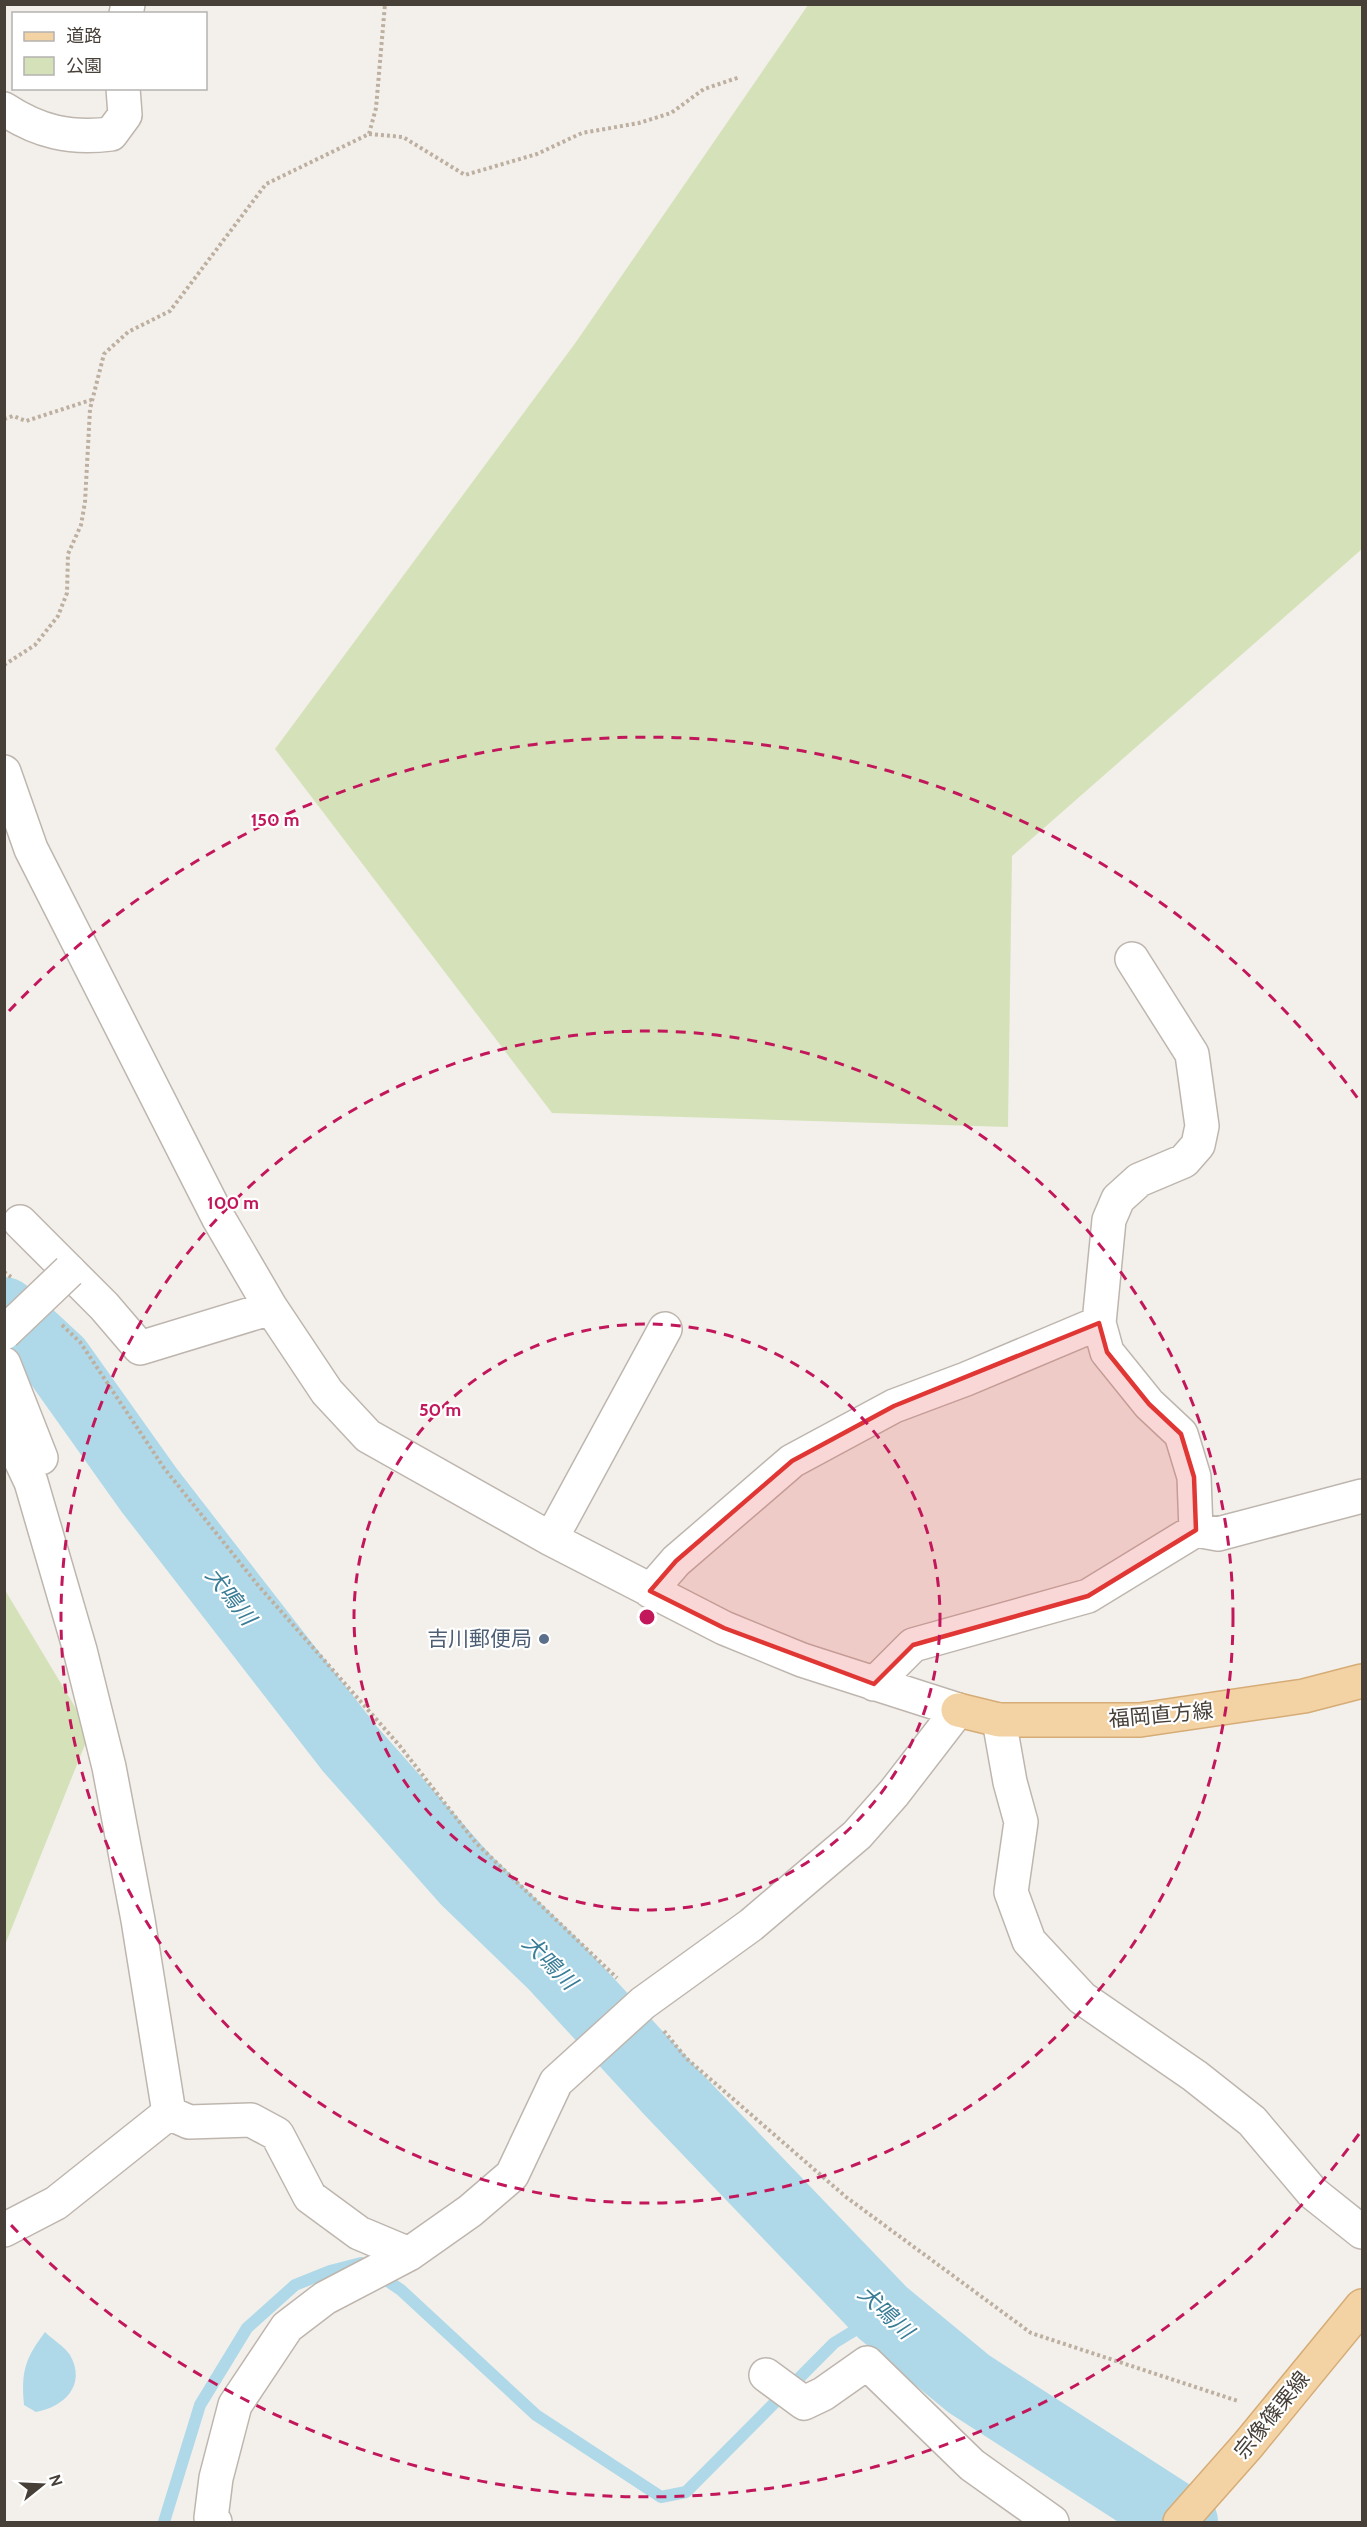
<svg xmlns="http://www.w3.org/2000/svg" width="1367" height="2527" font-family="Cabin,'Noto Sans JP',sans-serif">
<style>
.green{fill:#d5e2b9}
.water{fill:#afd9e8}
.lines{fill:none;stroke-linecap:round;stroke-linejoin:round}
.stream{stroke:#afd9e8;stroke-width:12}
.river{stroke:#afd9e8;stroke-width:70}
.minor-casing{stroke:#beb6ae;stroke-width:36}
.primary-casing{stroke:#d6ac76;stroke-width:36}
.path{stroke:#beb0a1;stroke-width:4;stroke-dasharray:3 3;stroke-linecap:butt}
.minor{stroke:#fff;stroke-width:33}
.primary{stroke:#f3d2a4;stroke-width:33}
.minor-bridge-casing{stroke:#beb6ae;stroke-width:36;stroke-linecap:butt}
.minor-bridge{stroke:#fff;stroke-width:33}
.marked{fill:#e03735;fill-opacity:0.2;stroke:#e03735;stroke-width:4.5;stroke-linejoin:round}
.ring{fill:none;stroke:#c2185b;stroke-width:3;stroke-dasharray:10 8}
.service-dot{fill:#5c6f8a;stroke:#fff;stroke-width:2}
.labels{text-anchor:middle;stroke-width:4.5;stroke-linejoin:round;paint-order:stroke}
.service-label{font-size:21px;fill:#4e5e75;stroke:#fff;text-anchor:end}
.street-label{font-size:21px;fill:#474039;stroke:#fff}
.water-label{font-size:22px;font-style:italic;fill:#3a7d97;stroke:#fff}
.centre{fill:#c2185b;stroke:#fff;stroke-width:3}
.ring-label{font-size:18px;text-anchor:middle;font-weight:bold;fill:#c2185b;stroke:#fff;stroke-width:4.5;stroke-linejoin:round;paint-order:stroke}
</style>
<rect width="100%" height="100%" fill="#f3f0eb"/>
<path class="green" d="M808 5H1362V549L1012 856 1008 1127 552 1113 275 749 576 342Z
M5 1590 90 1732 5 1945Z"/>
<path class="water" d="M45 2332C52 2339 65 2347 70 2355 87 2385 64 2407 36 2412L24 2405C21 2371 25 2359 45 2332Z"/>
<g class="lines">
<path class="stream" d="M164 2522 200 2405 247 2328 295 2285 330 2271 361 2263 401 2290 536 2415 661 2497 686 2492 834 2343 883 2313"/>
<path class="river" d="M4 1312 58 1362 149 1490 350 1749 466 1880 553 1964 672 2093 883 2313 969 2384 1183 2522"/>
<defs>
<path id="minor" d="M126 14 128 4
M4 109C39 132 70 139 111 134L125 115 123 88
M4 772 31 849 219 1219 271 1308 327 1392 368 1436 551 1539 724 1628 802 1660 958 1710 894 1793 857 1835 751 1925 643 2003 556 2082 512 2175 470 2211 409 2254 325 2298 287 2327 235 2405 216 2478 211 2518 215 2522
M1132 959 1192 1054 1202 1126 1198 1145 1184 1161 1139 1180 1118 1199 1109 1220 1099 1323 1107 1352 1149 1404 1181 1434 1194 1477 1196 1530
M20 1222 104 1306 140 1348 271 1308
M4 1364 41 1458
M4 1425 31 1482 80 1650 109 1767 138 1920 169 2113
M551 1539 665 1329
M650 1591 676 1561 792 1461 894 1406 966 1379 1099 1323
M874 1684 913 1645 1088 1596 1196 1530 1218 1534 1362 1496
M999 1720 1010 1782 1021 1822 1011 1892 1029 1941 1082 1998 1195 2076 1252 2121 1313 2193 1362 2232
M169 2113 189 2122 251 2120 277 2134 310 2197 359 2233 409 2254
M4 2230 56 2203 169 2113
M766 2375 804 2403 823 2394 867 2363 972 2465 1052 2522"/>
<path id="primary" d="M958 1710 999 1720H1140L1304 1696 1362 1681
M1180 2522 1248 2445 1362 2306"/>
</defs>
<use href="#minor" class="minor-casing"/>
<use href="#primary" class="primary-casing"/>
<path class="path" d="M369 134 403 137 465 175 537 154 582 133 639 123 671 113 704 89 740 77
M4 419 13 416 26 421 91 400
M4 665 35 645 58 616 67 593 68 554 81 525 85 502 90 409 104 354 128 332 170 311 266 184 369 134 376 108 385 4
M4 1272 11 1277
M62 1325 80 1342 164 1468 257 1584 399 1745 476 1843 617 1978
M664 2031 686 2058 846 2197 1031 2333 1238 2401"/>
<use href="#minor" class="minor"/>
<use href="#primary" class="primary"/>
<defs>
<path id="minor-bridge" d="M4 1333 69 1271"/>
</defs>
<use href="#minor-bridge" class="minor-bridge-casing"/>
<use href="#minor-bridge" class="minor-bridge"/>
</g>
<path class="marked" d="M1099 1323 1107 1352 1149 1404 1181 1434 1194 1477 1196 1530 1088 1596 913 1645 874 1684 724 1628 650 1591 676 1561 792 1461 894 1406Z"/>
<g class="ring">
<circle cx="647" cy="1617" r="293"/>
<circle cx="647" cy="1617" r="586"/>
<path d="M1359 2134A880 880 0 0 1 9 2223M9 1011A880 880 0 0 1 1359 1100"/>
</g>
<circle class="service-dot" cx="544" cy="1639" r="6"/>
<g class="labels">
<g class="service-label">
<text x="532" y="1646">吉川郵便局</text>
</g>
<g class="street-label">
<text transform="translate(1161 1715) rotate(-5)" y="7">福岡直方線</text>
<text transform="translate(1272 2415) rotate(-51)" y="7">宗像篠栗線</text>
</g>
<g class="water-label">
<text transform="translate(231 1596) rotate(52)" y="8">犬鳴川</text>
<text transform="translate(550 1962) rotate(45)" y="8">犬鳴川</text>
<text transform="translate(886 2312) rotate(43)" y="8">犬鳴川</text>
</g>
</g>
<circle cx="647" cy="1617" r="9" class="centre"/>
<g class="ring-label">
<text x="275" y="826">150 m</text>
<text x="233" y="1209">100 m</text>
<text x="440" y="1416">50 m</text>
</g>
<rect width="1367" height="2527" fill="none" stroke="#474039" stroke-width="12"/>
<rect x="12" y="12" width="195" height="78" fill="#ffffff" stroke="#b5b3b0" stroke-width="1.5"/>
<rect x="24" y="32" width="30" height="9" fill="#f3d2a4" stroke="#b5b3b0" stroke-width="1.5"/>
<text x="66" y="42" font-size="18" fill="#474039">道路</text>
<rect x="24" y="57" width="30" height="18" fill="#d5e2b9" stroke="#b5b3b0" stroke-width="1.5"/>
<text x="66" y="72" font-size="18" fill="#474039">公園</text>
<g transform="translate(42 2485) rotate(72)" stroke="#ffffff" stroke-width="4.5" paint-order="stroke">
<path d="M0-4.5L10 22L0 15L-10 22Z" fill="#474039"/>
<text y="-9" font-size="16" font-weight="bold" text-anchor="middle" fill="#474039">N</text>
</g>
</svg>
